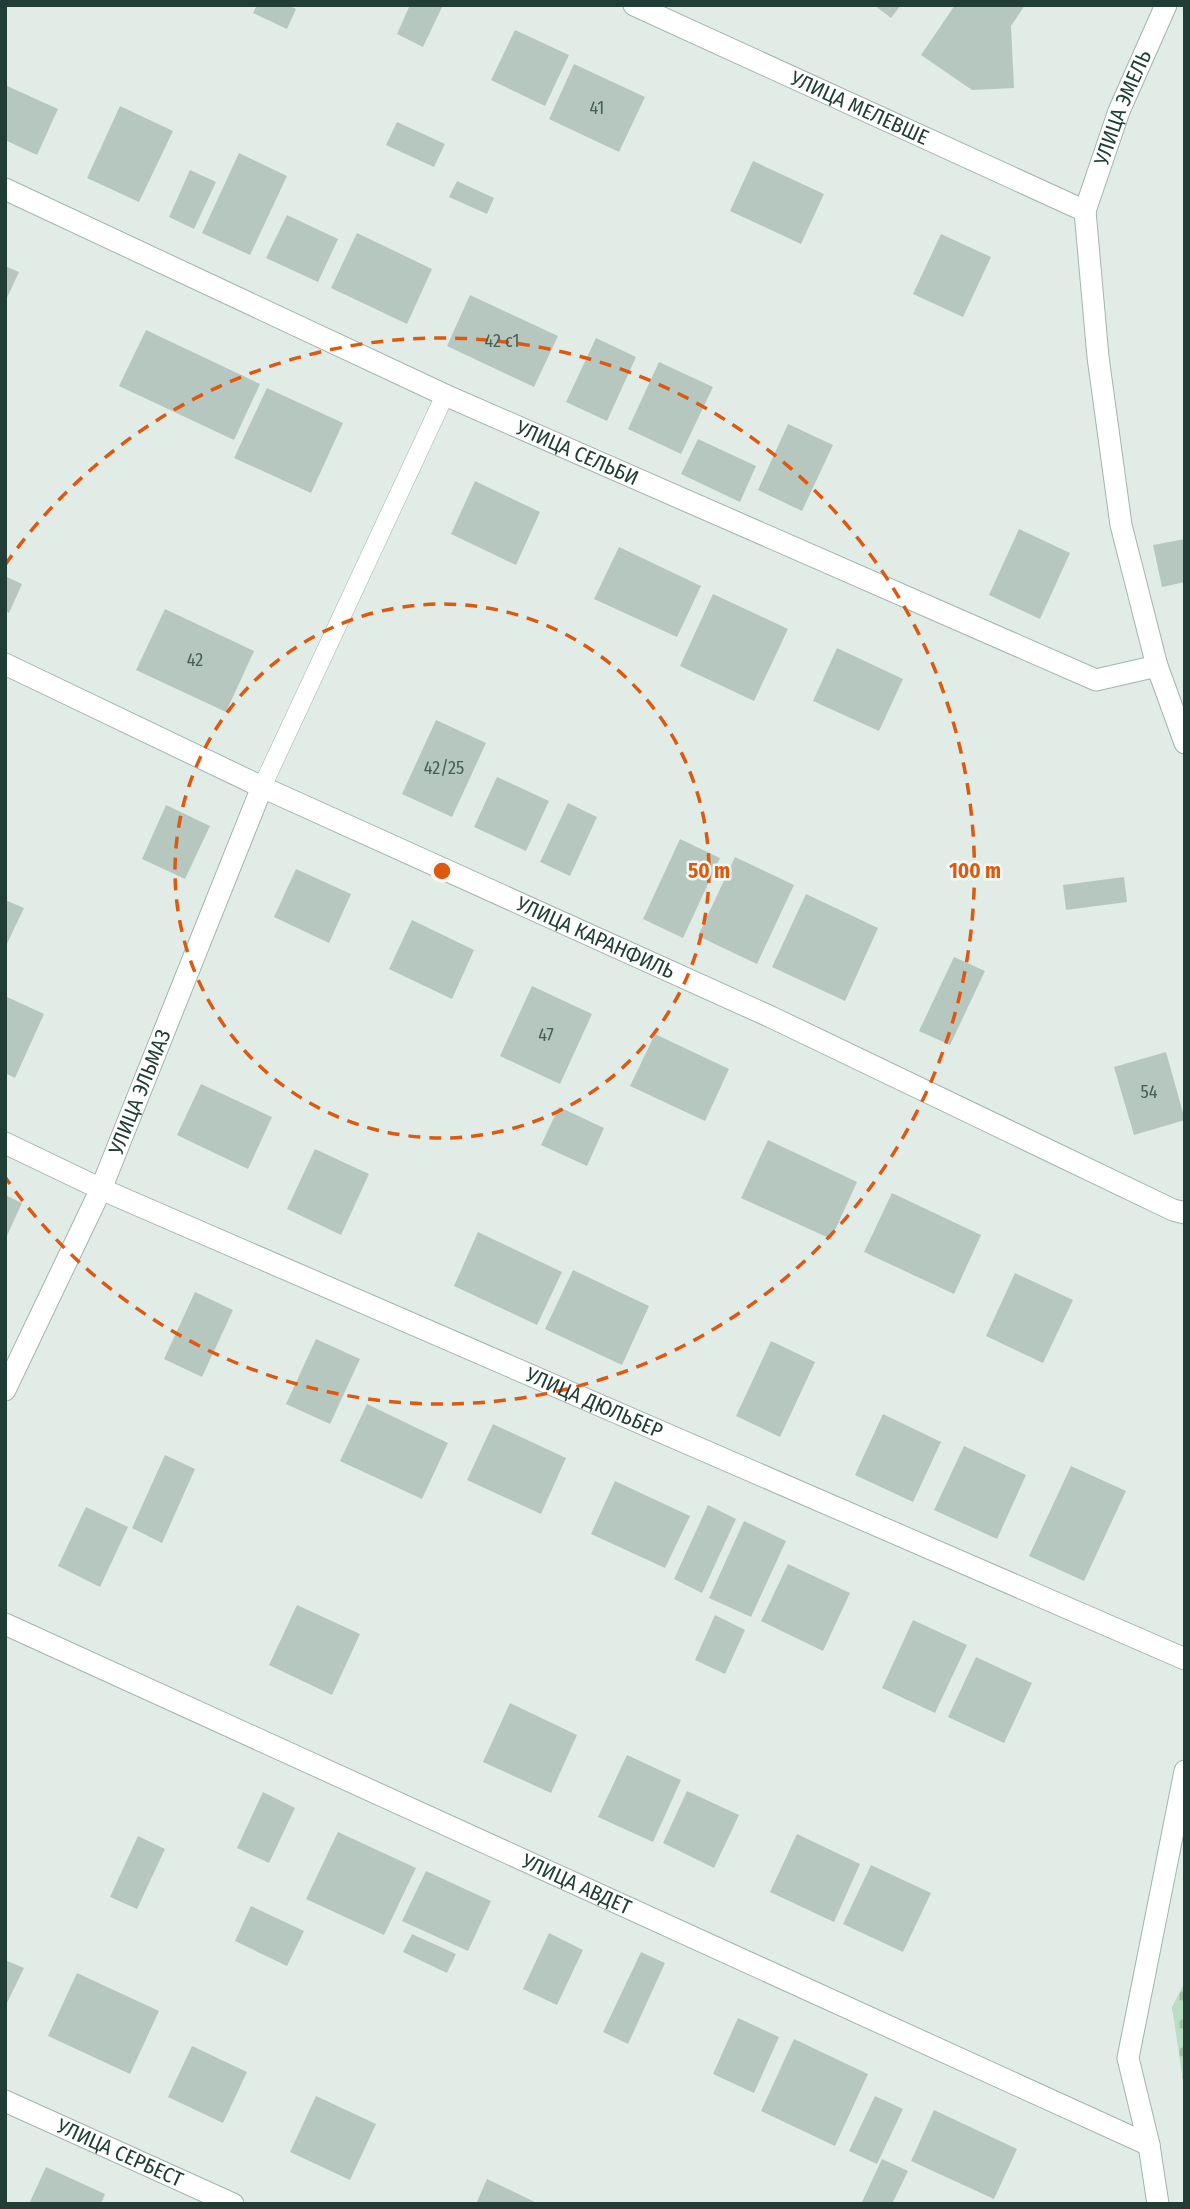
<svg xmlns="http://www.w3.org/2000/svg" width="1190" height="2209" font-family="'Fira Sans Condensed',sans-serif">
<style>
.cemetery{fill:url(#cemetery-stones)}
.building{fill:#b6c7c0}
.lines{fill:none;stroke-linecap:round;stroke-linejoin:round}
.service-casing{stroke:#a3b4ae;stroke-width:19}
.minor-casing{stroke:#a3b4ae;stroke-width:23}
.tertiary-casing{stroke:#a3b4ae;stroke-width:23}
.service{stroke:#fff;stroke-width:18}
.minor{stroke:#fff;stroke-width:21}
.tertiary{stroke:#fff;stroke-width:21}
.ring{fill:none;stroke:#de580e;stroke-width:3.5;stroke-dasharray:12 9}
.labels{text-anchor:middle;stroke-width:5;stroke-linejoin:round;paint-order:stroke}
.number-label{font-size:18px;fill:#466058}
.street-label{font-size:21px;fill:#203e35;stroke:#f2f9f5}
.centre{fill:#de580e;stroke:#f2f9f5;stroke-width:3.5}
.ring-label{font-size:21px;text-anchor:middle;font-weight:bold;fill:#de580e;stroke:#f2f9f5;stroke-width:5;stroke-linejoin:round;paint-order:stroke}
</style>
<defs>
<pattern id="cemetery-stones" width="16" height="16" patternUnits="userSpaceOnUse" patternTransform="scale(1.75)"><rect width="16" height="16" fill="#b8dfc1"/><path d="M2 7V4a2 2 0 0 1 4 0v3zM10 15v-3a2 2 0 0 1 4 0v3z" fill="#9ec0a6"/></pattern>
</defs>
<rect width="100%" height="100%" fill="#e1ece7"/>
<path class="cemetery" d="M1185 1982V2094L1172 2007Z"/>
<path class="building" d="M257 5H288L296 9 287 29 253 13Z
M410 5H443L423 47 397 34Z
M874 5H901L891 18Z
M955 5H1025L1011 26 1014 88 972 90 921 55Z
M515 30 569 55 545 106 491 80Z
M574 64 645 97 619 152 549 119Z
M5 85 58 109 37 155 5 140Z
M120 106 173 131 139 202 87 178Z
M397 122 445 144 434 167 386 145Z
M239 153 287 176 250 255 202 233Z
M753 161 824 194 801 244 730 211Z
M190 170 216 182 194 229 169 217Z
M457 181 494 198 487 214 449 197Z
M287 215 338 239 318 282 266 258Z
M357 233 432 269 407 324 331 288Z
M941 234 991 257 963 317 913 294Z
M5 266 19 272 5 302Z
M470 295 558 336 534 387 447 346Z
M146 330 260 384 234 440 119 386Z
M596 338 636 357 607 421 566 402Z
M659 362 713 387 681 454 628 429Z
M267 388 343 423 311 493 234 458Z
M788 424 833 445 802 511 758 490Z
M698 439 756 466 740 502 681 474Z
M475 481 540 512 516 565 451 534Z
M1019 529 1070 553 1040 619 989 595Z
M1185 539V582L1162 587 1153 545Z
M619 547 701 586 677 637 594 599Z
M5 576 22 584 9 613 5 611Z
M713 594 788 629 754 701 680 666Z
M165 609 254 651 226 712 136 670Z
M837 648 903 679 879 731 813 701Z
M436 720 486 743 452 817 402 794Z
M497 777 549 801 526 851 474 827Z
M568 803 597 817 570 876 540 862Z
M166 805 210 826 185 879 142 859Z
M680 839 720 858 683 938 643 919Z
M735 857 794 885 757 964 698 936Z
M296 869 351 894 329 943 274 917Z
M1124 877 1127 902 1066 910 1063 885Z
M806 894 878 928 845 1001 772 967Z
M5 900 24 908 5 948Z
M412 920 474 950 452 999 389 969Z
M954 957 985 971 950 1045 919 1031Z
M532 986 592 1014 560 1084 500 1056Z
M5 996 44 1014 15 1078 5 1073Z
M655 1034 729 1069 705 1121 630 1086Z
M1166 1052 1185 1120 1134 1135 1114 1067Z
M201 1084 272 1117 248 1169 177 1135Z
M559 1107 604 1128 587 1166 541 1145Z
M768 1140 857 1182 831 1239 741 1198Z
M315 1149 369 1174 341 1235 287 1209Z
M892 1193 981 1235 954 1294 864 1252Z
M5 1195 22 1203 5 1240Z
M478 1232 562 1272 537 1325 454 1286Z
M573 1270 649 1306 622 1365 545 1329Z
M1015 1273 1073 1300 1043 1363 986 1336Z
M195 1292 233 1310 202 1377 164 1359Z
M316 1339 360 1359 330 1424 286 1404Z
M771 1341 815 1362 780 1437 736 1416Z
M367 1404 448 1443 422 1499 340 1461Z
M883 1414 941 1442 913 1502 855 1475Z
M493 1424 566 1458 541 1514 467 1480Z
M964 1446 1026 1475 997 1539 934 1510Z
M165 1455 195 1469 162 1543 132 1528Z
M1071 1466 1126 1491 1084 1581 1029 1556Z
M615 1481 690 1516 665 1568 591 1534Z
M708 1505 736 1519 702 1593 674 1579Z
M86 1507 128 1527 100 1587 58 1566Z
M744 1521 786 1541 751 1617 709 1598Z
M788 1564 850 1593 823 1651 761 1621Z
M297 1605 360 1634 332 1695 269 1665Z
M715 1615 745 1630 725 1674 695 1660Z
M913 1620 967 1645 935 1713 882 1688Z
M976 1657 1032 1683 1004 1743 948 1717Z
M510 1703 577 1735 551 1793 483 1762Z
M627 1755 681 1780 653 1842 598 1817Z
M687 1791 739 1815 714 1868 663 1843Z
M263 1792 295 1808 269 1863 237 1848Z
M338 1832 416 1868 384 1935 306 1899Z
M797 1834 860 1864 834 1922 770 1892Z
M138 1836 165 1849 137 1909 110 1897Z
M871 1865 931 1893 903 1952 843 1924Z
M426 1871 491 1901 468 1951 402 1921Z
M251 1906 304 1931 287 1966 235 1941Z
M549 1933 583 1950 557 2005 523 1989Z
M412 1934 456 1954 447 1973 403 1952Z
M641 1952 665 1963 628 2044 603 2032Z
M5 1960 24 1968 5 2007Z
M77 1973 159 2011 130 2074 48 2036Z
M738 2018 779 2037 754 2093 713 2074Z
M794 2039 868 2074 835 2146 761 2111Z
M192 2046 247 2072 223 2123 168 2097Z
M316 2096 376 2124 350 2180 290 2152Z
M875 2096 903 2109 877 2164 849 2151Z
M934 2110 1017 2149 994 2199 911 2161Z
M882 2159 908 2171 892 2204H861Z
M46 2167 105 2194 101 2204H29Z
M487 2179 539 2204H476Z"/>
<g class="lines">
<defs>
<path id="service" d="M262 787 445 395"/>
<g id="minor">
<path id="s1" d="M5 189 445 395 1096 680 1157 666"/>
<path id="s2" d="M1085 211 1119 111 1166 5"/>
<path id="s3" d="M5 664 262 787 771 1017 1173 1210 1185 1213"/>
<path id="s4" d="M5 1143 101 1189 1185 1659"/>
<path id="s5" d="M5 1390 101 1189 262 787"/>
<path id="s6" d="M5 1624 1149 2145"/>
<path id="s7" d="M5 2101 233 2204"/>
<path d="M1158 2204 1149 2145 1128 2058 1185 1771"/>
</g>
<g id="tertiary">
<path id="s8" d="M634 5 1085 211 1098 357 1121 525 1157 666 1185 743"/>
</g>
</defs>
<use href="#service" class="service-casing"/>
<use href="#minor" class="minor-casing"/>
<use href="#tertiary" class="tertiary-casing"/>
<use href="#service" class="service"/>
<use href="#minor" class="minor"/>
<use href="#tertiary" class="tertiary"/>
</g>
<g class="ring">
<circle cx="442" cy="871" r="267"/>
<path d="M5 565A533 533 0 1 1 5 1177"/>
</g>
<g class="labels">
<g class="number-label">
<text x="597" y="114">41</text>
<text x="502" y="347">42 с1</text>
<text x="195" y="666">42</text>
<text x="444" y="774">42/25</text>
<text x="546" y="1041">47</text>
<text x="1149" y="1098">54</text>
</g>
<g class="street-label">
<text dy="7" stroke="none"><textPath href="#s2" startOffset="110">УЛИЦА ЭМЕЛЬ</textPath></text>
<text dy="7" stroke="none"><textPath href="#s8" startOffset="248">УЛИЦА МЕЛЕВШЕ</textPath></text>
<text dy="7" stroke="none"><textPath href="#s1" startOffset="630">УЛИЦА СЕЛЬБИ</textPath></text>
<text dy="7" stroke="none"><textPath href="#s3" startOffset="651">УЛИЦА КАРАНФИЛЬ</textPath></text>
<text dy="7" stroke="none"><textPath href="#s5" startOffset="327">УЛИЦА ЭЛЬМАЗ</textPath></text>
<text dy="7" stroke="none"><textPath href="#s4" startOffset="644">УЛИЦА ДЮЛЬБЕР</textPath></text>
<text dy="7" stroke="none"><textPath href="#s6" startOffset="628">УЛИЦА АВДЕТ</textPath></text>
<text dy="7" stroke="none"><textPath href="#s7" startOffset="126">УЛИЦА СЕРБЕСТ</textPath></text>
</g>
</g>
<circle cx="442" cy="871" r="10" class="centre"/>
<g class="ring-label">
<text x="709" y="878">50 m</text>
<text x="975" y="878">100 m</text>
</g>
<rect width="1190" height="2209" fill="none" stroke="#203e35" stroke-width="14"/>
</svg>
